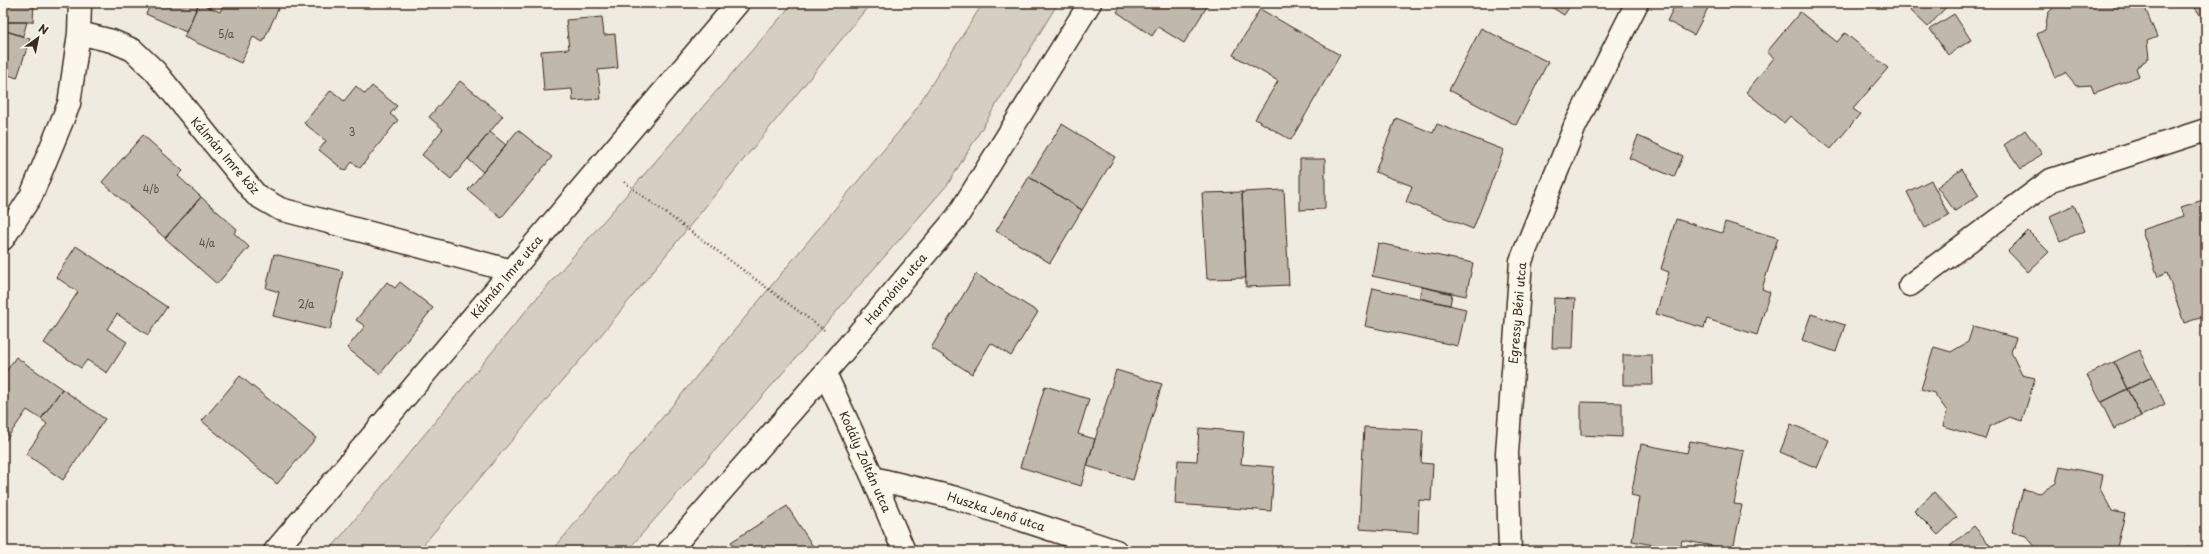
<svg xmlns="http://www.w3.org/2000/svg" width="2209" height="554" font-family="'Playpen Sans',sans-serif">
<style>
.green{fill:#d5cec3;stroke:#887c70}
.building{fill:#c0b8ad;stroke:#3b2a1e}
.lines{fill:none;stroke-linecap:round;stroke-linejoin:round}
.minor-casing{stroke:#3b2a1e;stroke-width:25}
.path{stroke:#3b2a1e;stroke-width:2.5;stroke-dasharray:1 3;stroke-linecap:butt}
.minor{stroke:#fbf7ec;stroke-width:22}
.labels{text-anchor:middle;stroke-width:3;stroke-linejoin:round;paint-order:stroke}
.number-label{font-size:10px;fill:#5c4e42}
.street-label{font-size:12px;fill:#3b2a1e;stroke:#fbf7ec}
</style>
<rect width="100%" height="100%" fill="#f0ebe0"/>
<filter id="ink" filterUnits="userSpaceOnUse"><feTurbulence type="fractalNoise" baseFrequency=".025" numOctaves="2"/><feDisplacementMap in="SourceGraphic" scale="8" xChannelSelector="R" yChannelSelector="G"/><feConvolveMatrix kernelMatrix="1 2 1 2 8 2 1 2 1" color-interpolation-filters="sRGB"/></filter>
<g filter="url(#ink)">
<path class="green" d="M793 3H871L592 346 418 551H329L529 307Z
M983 3H1058L948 184 627 551H552L910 118Z"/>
<path class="building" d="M3 3H34L33 22H3Z
M151 3H199L186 32 146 14Z
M199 3 220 12 224 3H270L279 7 263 42 253 37 241 63 184 37Z
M1123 3H1205L1208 5 1184 43 1158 27 1152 36 1117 12Z
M1545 3H1572L1564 15Z
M1676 3H1697L1708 8 1694 35 1667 21Z
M1910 3H1945L1948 5 1928 27 1907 7Z
M2058 3H2143L2157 37 2147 41 2149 58 2136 68 2139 76 2094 93 2091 85 2076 86 2065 73 2055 78 2037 34 2045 30 2048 13Z
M2192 3H2206V24Z
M1260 9 1340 55 1291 140 1255 119 1278 81 1233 55Z
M1800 12 1837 42 1845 33 1888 68 1853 109 1860 114 1831 149 1790 116 1784 123 1746 92 1774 58 1767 52Z
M1954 14 1971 40 1948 55 1930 29Z
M602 17 604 35 615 34 618 68 598 70 601 99 573 101 572 89 544 91 541 51 569 49 566 20Z
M3 22H27L23 36 3 30Z
M1481 28 1548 62 1516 125 1449 90Z
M3 30 30 39 17 78 3 73Z
M460 81 503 116 451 179 422 155 443 129 429 117Z
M356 86 365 94 372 86 397 106 390 114 398 120 360 168 352 162 345 171 319 150 326 141 304 123 331 90 344 101Z
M1396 118 1433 133 1437 124 1504 150 1473 229 1406 202 1412 186 1375 172Z
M1062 124 1115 157 1082 210 1029 177Z
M518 130 552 157 501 218 468 190Z
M2025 130 2042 154 2021 169 2004 145Z
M490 132 506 145 483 172 468 159Z
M143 135 183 171 178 176 201 197 165 238 102 182Z
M1638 136 1683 156 1674 177 1629 158Z
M1300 159H1325V209L1300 210Z
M1962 169 1979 195 1955 211 1937 187Z
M1029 177 1082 210 1050 263 996 231Z
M1931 180 1949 216 1925 228 1907 192Z
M1284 190 1289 285 1246 287 1242 192Z
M1242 192 1246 278 1207 279 1202 193Z
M201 197 237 229 234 233 249 247 217 284 165 238Z
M2206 199V316L2184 323 2167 273 2158 277 2142 230 2184 216 2181 207Z
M2074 205 2085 231 2060 241 2050 216Z
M1676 219 1722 233 1725 222 1778 238 1762 289 1770 292 1757 335 1707 319 1704 328 1656 314 1669 272 1661 269Z
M2028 231 2049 252 2028 272 2008 251Z
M1378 243 1473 263 1466 296 1372 276Z
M76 246 167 307 148 335 117 314 107 329 127 342 107 373 87 360 81 368 44 343 78 292 56 277Z
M274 254 343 271 330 330 273 316 279 292 266 288Z
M976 274 1038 312 1011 356 991 343 972 374 931 348Z
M387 282 395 288 400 282 433 308 380 374 347 348 365 326 356 320Z
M1422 287 1452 294 1450 305 1420 298Z
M1373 288 1466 309 1458 346 1365 326Z
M1554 298 1575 299 1573 348H1552Z
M1811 314 1845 325 1836 352 1802 340Z
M1973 326 2016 338 2011 352 2022 375 2035 378 2022 421 2009 417 1989 427 1985 439 1943 426 1947 411 1934 393 1921 389 1934 347 1951 352 1968 342Z
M2139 350 2152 377 2127 389 2114 362Z
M1623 355H1652L1653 385H1623Z
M16 357 62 389 41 419 27 410 3 444V376Z
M2114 362 2127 389 2101 402 2087 375Z
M1116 370 1162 384 1133 480 1087 466Z
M240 376 316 438 277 484 202 421Z
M2152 377 2165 404 2141 416 2127 389Z
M1045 386 1089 399 1078 434 1095 439 1081 486 1020 467Z
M62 389 105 419 63 480 26 454 47 424 41 419Z
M2127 389 2141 416 2114 429 2101 402Z
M1581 402 1622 403V437L1581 435Z
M1791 424 1829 440 1817 468 1780 452Z
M1364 427 1423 430 1421 463 1433 464 1431 501 1419 500 1418 533 1359 529Z
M1199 428 1244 432 1241 464 1274 467 1271 511 1175 504 1178 460 1197 461Z
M1690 441 1744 451 1734 504 1742 505 1733 550 1682 540 1680 550 1632 541 1639 497 1631 495 1641 444 1687 453Z
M2060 466 2103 475 2100 489 2112 511 2125 514 2116 551H2039L2026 536 2012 532 2023 489 2040 493 2056 483Z
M1934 492 1957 517 1938 535 1914 511Z
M787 506 816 551H737L731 542Z
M1974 526 1993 549 1990 551H1954L1950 546Z
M713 545 721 551H708Z
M2189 546 2190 551H2171Z"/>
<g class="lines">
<defs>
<path id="minor" d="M79 33 112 41 133 50 155 71 256 195 280 209 512 271
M3 239 31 196 69 104 79 33 80 3
M1910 285 2051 180 2206 130
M825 373 873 478 904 551
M873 478 956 498 1116 551
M275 551 738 3
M669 551 825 373 957 217 1090 3
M1510 551 1507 453 1521 261 1575 126 1637 3"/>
</defs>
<use href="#minor" class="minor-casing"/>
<path class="path" d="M624 182 824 330"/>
<use href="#minor" class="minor"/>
</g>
</g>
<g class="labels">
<g class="number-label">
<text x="226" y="38">5/a</text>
<text x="352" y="136">3</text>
<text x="151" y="193">4/b</text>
<text x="207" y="247">4/a</text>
<text x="306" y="308">2/a</text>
</g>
<g class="street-label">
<text transform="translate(225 156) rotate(49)" y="4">Kálmán Imre köz</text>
<text transform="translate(507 277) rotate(-50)" y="4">Kálmán Imre utca</text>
<text transform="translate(896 289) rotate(-50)" y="4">Harmónia utca</text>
<text transform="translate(1518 313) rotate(-85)" y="4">Egressy Béni utca</text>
<text transform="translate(865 462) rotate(66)" y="4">Kodály Zoltán utca</text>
<text transform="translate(996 512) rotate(18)" y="4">Huszka Jenő utca</text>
</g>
</g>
<rect width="2209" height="554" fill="none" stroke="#fbf7ec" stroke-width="16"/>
<rect x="8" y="8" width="2193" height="538" fill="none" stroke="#3b2a1e" stroke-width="1.5" filter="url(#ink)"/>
<g transform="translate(38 38) rotate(33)" stroke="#fbf7ec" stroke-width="3" paint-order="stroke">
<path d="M0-3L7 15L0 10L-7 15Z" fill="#3b2a1e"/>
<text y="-6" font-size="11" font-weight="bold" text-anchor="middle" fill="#3b2a1e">N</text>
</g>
</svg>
